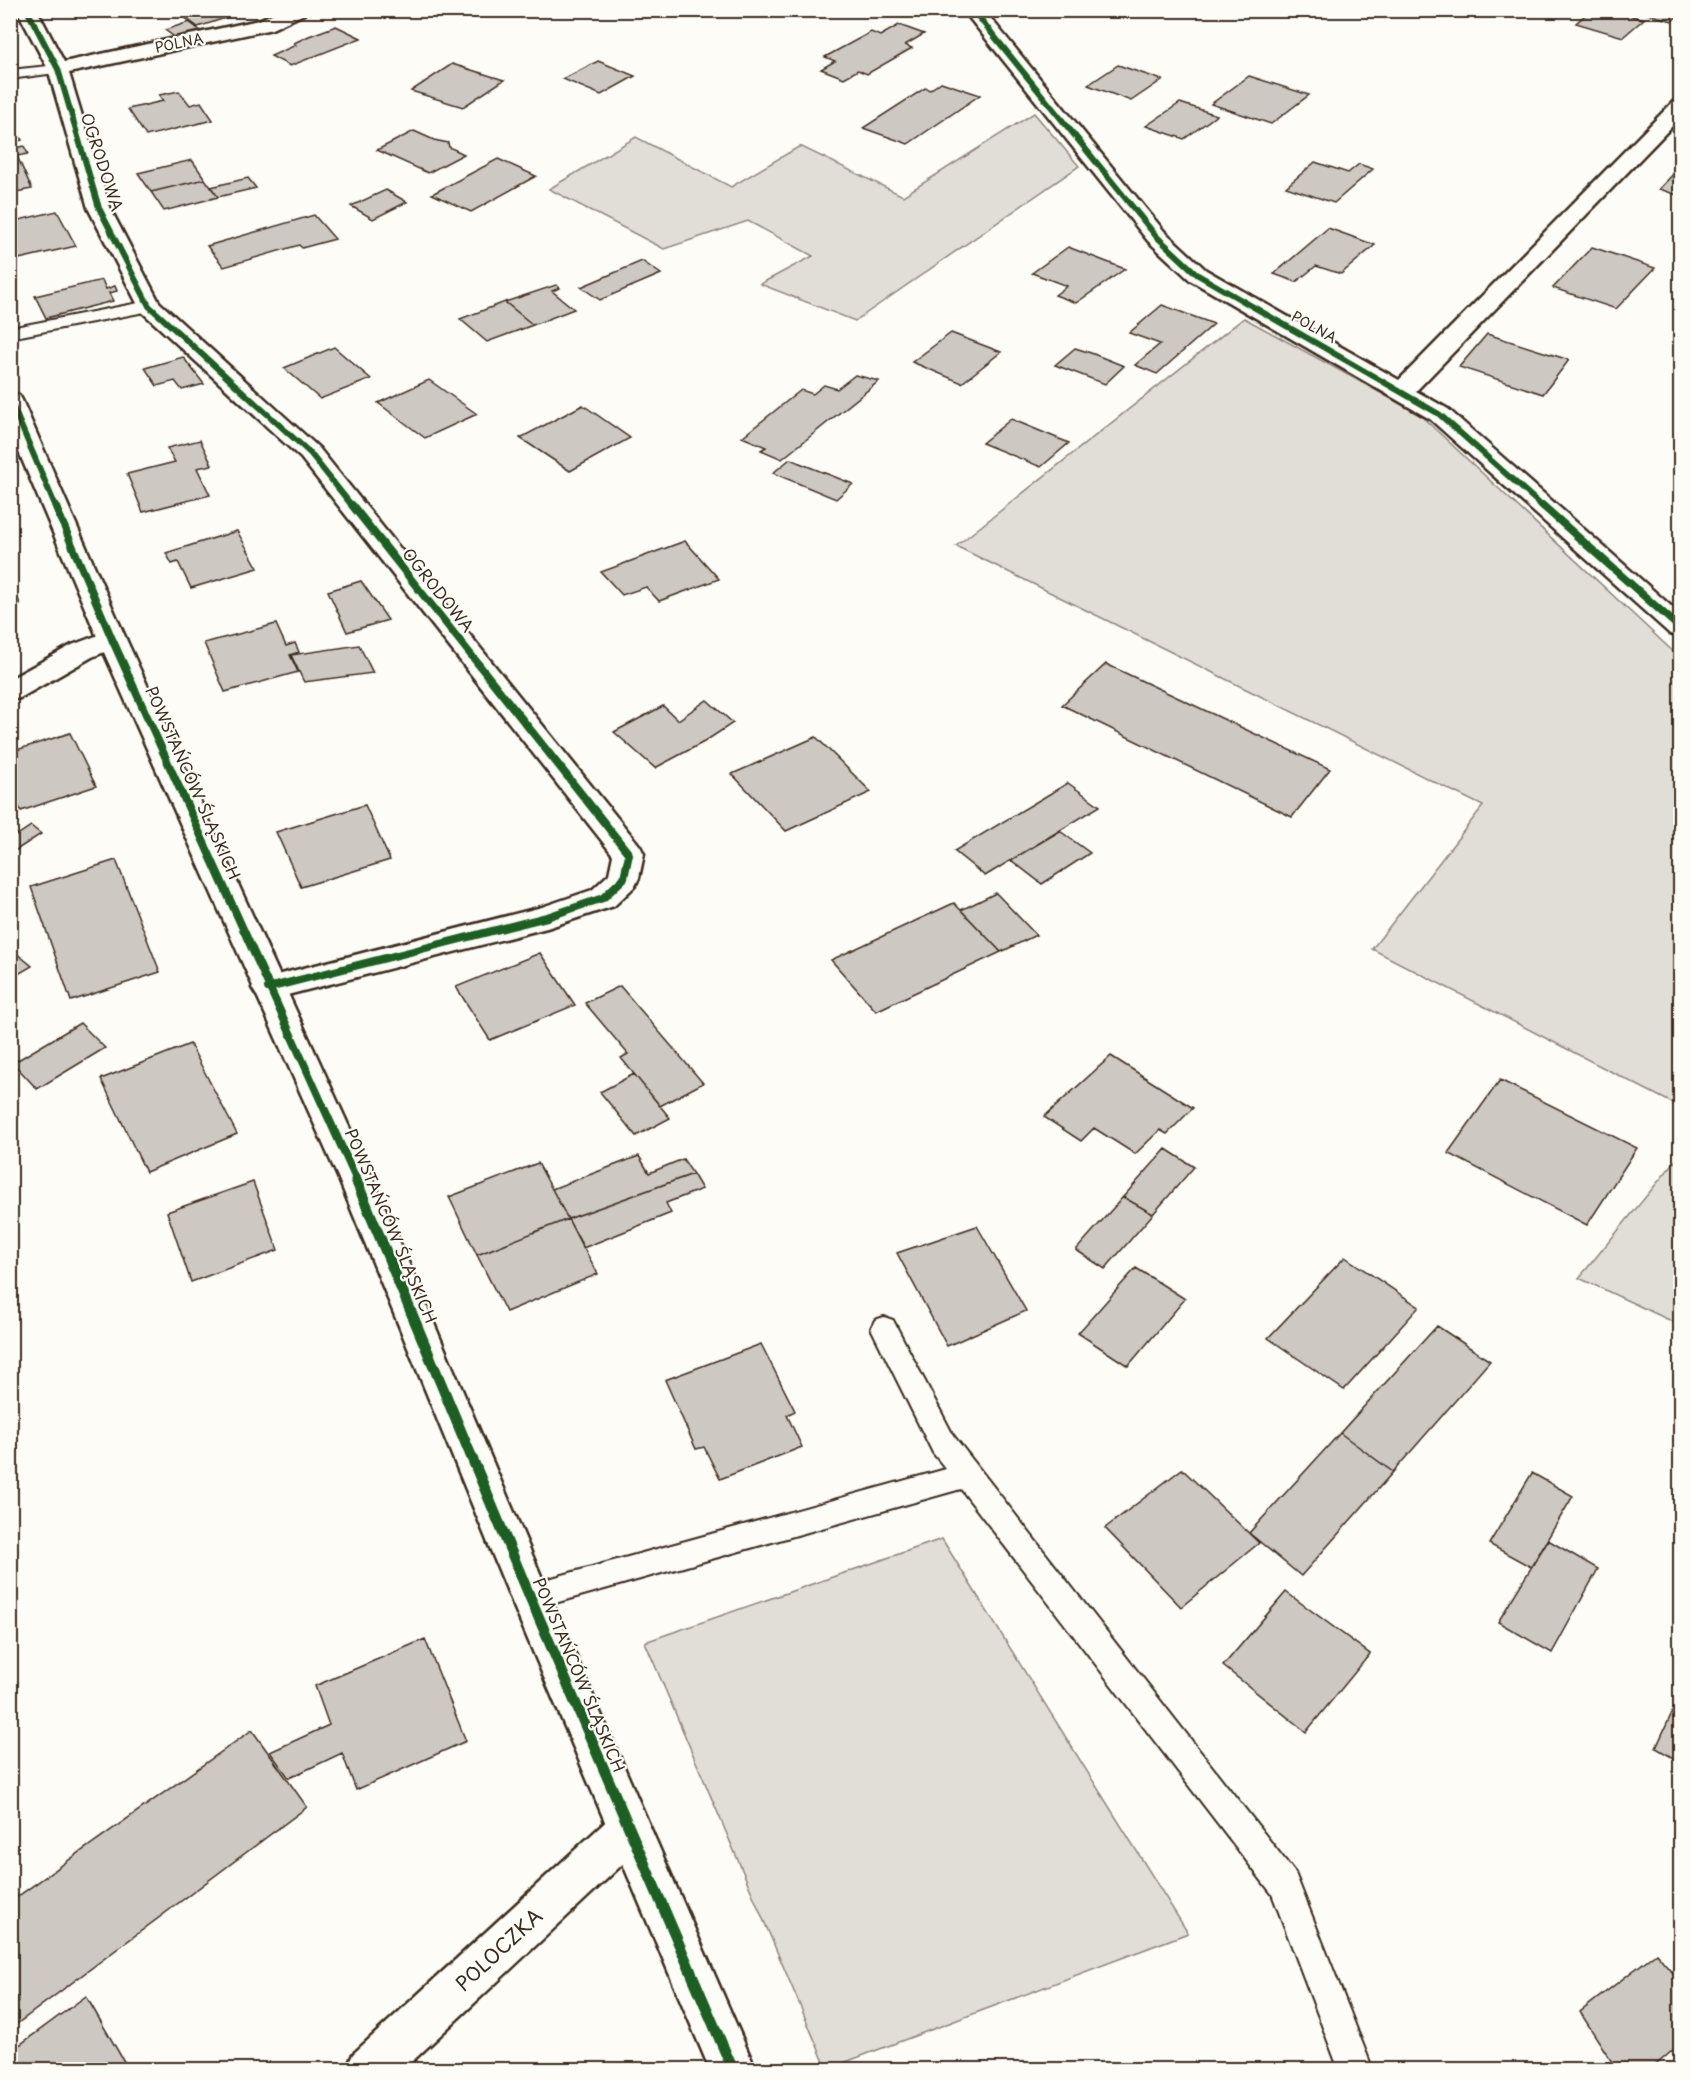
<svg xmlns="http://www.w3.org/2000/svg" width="1691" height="2080" font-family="'Playpen Sans',sans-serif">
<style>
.green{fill:#e1ded7;stroke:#8e847a;stroke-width:1.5}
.building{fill:#cdc8c2;stroke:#3b2a1e;stroke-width:1.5}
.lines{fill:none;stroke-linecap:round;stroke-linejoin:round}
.service-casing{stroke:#3b2a1e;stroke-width:4}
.minor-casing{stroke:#3b2a1e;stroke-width:5}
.tertiary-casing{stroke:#3b2a1e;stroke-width:5}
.service{fill:#fdfcf7;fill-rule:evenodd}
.minor{fill:#fdfcf7;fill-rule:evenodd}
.tertiary{fill:#fdfcf7;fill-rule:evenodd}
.cycleway-far2-casing{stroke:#fdfcf7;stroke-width:8}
.cycleway-far1-casing{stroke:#fdfcf7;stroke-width:12}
.cycleway-casing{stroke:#fdfcf7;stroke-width:15}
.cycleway-far2{stroke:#1b5e20;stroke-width:6}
.cycleway-far1{stroke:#1b5e20;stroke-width:8}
.cycleway{stroke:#1b5e20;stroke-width:11}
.labels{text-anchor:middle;stroke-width:4.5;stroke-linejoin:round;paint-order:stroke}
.far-street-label{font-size:14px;fill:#3b2a1e;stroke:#fdfcf7}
.street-label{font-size:16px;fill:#3b2a1e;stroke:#fdfcf7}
.near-street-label{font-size:20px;fill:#3b2a1e;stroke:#fdfcf7}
</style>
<rect width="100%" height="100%" fill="#fdfcf7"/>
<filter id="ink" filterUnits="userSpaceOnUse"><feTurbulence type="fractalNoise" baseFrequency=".0167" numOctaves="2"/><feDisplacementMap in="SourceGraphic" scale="12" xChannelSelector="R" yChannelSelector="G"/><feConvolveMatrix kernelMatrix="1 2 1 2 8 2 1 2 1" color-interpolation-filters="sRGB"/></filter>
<g filter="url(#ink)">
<path class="green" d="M1034 113 1079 166 855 321 760 284 813 256 748 221 664 249 549 189 636 137 731 187 800 146 903 196Z
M1244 318 1419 414 1680 658V1107L1372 949 1483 806 956 546Z
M1680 1155V1325L1579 1278Z
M942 1539 1188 1933 827 2069 645 1642Z"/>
<path class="building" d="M174 10H250L198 27Z
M425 10H458L441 18Z
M1591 10H1615L1629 14 1634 10H1680V14L1672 21 1637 11 1632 16 1644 19 1623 37 1576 23Z
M189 22 201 31 177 39 165 30Z
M899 25 924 34 905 45 912 48 867 74 858 70 844 78 821 69 835 61 825 57 871 32 880 36Z
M336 26 361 38 290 66 271 56 296 45 294 43 309 36Z
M598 61 635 76 601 95 563 79Z
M452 64 504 80 463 107 411 91Z
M1118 65 1162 80 1131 101 1088 85Z
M1249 76 1309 95 1271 124 1211 104Z
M941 82 980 95 908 144 863 128 925 88 930 90Z
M179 91 190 105 201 102 213 120 146 136 128 109 163 101 159 95Z
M1180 103 1217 115 1184 139 1146 126Z
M10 122 22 140 10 143Z
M414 131 434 140 448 143 449 147 464 154 428 173 377 150Z
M24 146 28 154 17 156 32 189 10 193V149Z
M498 159 536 176 471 212 432 194Z
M192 160 205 179 151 192 138 173Z
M1315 162 1348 173 1359 164 1373 169 1334 203 1286 187Z
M1680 167V196L1659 189Z
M248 178 256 188 218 197 211 187Z
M205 179 218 197 164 211 151 192Z
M386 190 407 202 373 219 351 206Z
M57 211 76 246 10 261V222Z
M314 215 335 239 302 248 299 245 224 267 207 246Z
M1328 228 1375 245 1341 274 1316 266 1296 282 1274 274Z
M1068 247 1125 269 1076 303 1055 295 1067 286 1032 273Z
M1592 247 1655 268 1616 309 1553 288Z
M642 261 661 274 600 300 581 287Z
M102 280 106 289 115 286 117 291 109 293 113 301 46 318 35 296Z
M556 285 560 288 552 291 574 309 533 325 505 302Z
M505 302 533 325 487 342 460 319Z
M1162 305 1214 324 1157 374 1135 365 1160 344 1129 333Z
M951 333 1001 352 962 383 912 362Z
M1487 334 1569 360 1543 394 1459 367Z
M334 347 371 379 320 399 284 368Z
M1075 348 1091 353 1124 366 1105 384 1055 365Z
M183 357 204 384 182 390 175 381 157 386 145 368Z
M855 375 879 381 782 459 761 450 766 447 742 437 801 390 813 394 824 385 837 389Z
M429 380 477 414 425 438 378 403Z
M583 405 630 438 570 471 520 438Z
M1011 419 1069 443 1041 467 982 443Z
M200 440 212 465 197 468 210 495 143 512 127 474 175 462 167 448Z
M790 459 807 466 853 484 836 499 773 473Z
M237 531 258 568 191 588 178 562 172 564 166 553Z
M685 541 719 579 659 601 646 587 622 595 601 572Z
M10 578 20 604 10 607Z
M361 581 388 620 347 632 328 591Z
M276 624 286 646 295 643 299 652 290 655 298 672 225 692 204 643Z
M359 645 373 673 304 682 291 655Z
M1106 664 1330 769 1292 817 1062 705Z
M707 700 733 723 704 742 655 768 614 732 663 706 678 720Z
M70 733 96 786 21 811 10 787V752Z
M816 737 871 792 786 831 732 774Z
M1068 783 1100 806 985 876 954 851Z
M365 805 390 860 301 887 276 832Z
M31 826 41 834 10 854V840Z
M1060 831 1090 853 1042 884 1011 860Z
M116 860 160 972 71 1001 31 887Z
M996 893 1036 935 1001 952 961 910Z
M954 903 1001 952 876 1011 831 960Z
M10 948 32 966 10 979Z
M540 953 575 1005 490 1040 456 987Z
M620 986 703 1083 660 1106 621 1058 628 1054 585 1003Z
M80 1023 105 1048 37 1089 13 1063Z
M190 1044 237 1134 146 1172 101 1079Z
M1111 1056 1193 1108 1167 1134 1160 1130 1135 1154 1094 1128 1081 1141 1044 1117Z
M634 1074 670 1118 636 1136 600 1092Z
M1500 1080 1637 1148 1587 1225 1448 1153Z
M1166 1149 1194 1167 1153 1214 1123 1197Z
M639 1156 649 1173 683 1159 693 1174 568 1219 552 1189Z
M538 1163 568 1219 477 1255 449 1197Z
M693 1174 702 1189 666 1203 671 1213 583 1248 568 1219Z
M253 1182 278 1250 191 1282 167 1212Z
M1123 1197 1153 1214 1105 1269 1076 1250Z
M568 1219 598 1274 506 1312 477 1255Z
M977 1226 1026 1311 947 1346 897 1253Z
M1345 1257 1419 1307 1344 1390 1268 1338Z
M1136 1268 1185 1299 1128 1366 1078 1333Z
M1437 1326 1490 1361 1393 1472 1340 1433Z
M761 1344 795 1411 787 1415 802 1447 720 1479 704 1447 696 1449 665 1380Z
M1340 1433 1393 1472 1301 1576 1249 1533Z
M1182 1469 1259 1543 1181 1607 1105 1528Z
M1532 1473 1573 1496 1531 1567 1489 1544Z
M1548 1540 1598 1569 1552 1653 1498 1622Z
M1286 1592 1370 1654 1306 1732 1223 1666Z
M425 1639 466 1741 356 1790 342 1753 289 1778 270 1752 329 1725 315 1686Z
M1680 1695V1762L1656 1748Z
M252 1730 307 1807 10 2029V1902Z
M1656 1953 1680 1981V2044L1650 2070H1617L1580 2012Z
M86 1996 129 2070H10V2052Z"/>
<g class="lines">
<defs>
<path id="service" d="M58 65 65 69 63 72 10 79V70Z
M149 301 155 302 158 306 155 310 10 338V328Z
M884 1317 893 1320 953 1435 1295 1873 1373 2070H1339L1272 1894 961 1489 530 1610 520 1606 515 1597 520 1588 530 1584 946 1469 933 1453 871 1328 875 1320Z"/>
<path id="minor" d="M17 10H37L64 62 259 20 280 10H307L304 14 272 29 69 73 110 208 159 302 319 448 640 846 644 854 639 878 635 886 614 906 547 928 268 1000 257 996 252 988 257 980 542 907 592 890 609 874 613 855 301 458 141 311 88 208 48 69Z
M963 10H984L1164 231 1206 270 1399 380 1673 102 1680 100V118L1416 391 1448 409 1680 614V637L1670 634 1430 419 1190 280 1148 241Z
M112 630 122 633 126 639 122 645 92 657 20 698 10 700V679L72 645Z
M628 1809 643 1815 650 1830 643 1845 403 2070H346L353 2054 613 1815Z"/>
<path id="tertiary" d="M10 393 19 395 22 400 126 639 372 1177 550 1597 756 2070H710L510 1597 338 1177 98 639 10 431Z"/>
</defs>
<use href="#service" class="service-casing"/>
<use href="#minor" class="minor-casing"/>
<use href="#tertiary" class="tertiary-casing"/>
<use href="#service" class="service"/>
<use href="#minor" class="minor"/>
<use href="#tertiary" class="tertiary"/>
<defs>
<path id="cycleway-far2" d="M27 10 58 69 99 208 149 306 310 453 353 507
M973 10 1156 236 1198 275 1439 414 1543 507
M10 400 56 507"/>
<path id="cycleway-far1" d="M55 505 112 639 357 1181
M1542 505 1680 628
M268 988 547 917 603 898 624 878 629 854 352 505"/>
<path id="cycleway" d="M356 1180 530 1597 733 2070"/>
</defs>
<use href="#cycleway-far2" class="cycleway-far2-casing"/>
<use href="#cycleway-far1" class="cycleway-far1-casing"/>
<use href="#cycleway" class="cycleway-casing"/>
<use href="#cycleway-far2" class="cycleway-far2"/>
<use href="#cycleway-far1" class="cycleway-far1"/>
<use href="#cycleway" class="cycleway"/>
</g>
</g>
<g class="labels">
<g class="far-street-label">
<text transform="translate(179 43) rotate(-12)" y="5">POLNA</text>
<text transform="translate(1314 327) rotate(29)" y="5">POLNA</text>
</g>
<g class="street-label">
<text transform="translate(102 162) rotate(72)" y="6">OGRODOWA</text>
<text transform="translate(438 590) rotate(51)" y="6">OGRODOWA</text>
<text transform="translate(193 783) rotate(66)" y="6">POWSTAŃCÓW ŚLĄSKICH</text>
<text transform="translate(391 1226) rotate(67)" y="6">POWSTAŃCÓW ŚLĄSKICH</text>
<text transform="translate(579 1675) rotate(67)" y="6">POWSTAŃCÓW ŚLĄSKICH</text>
</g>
<g class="near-street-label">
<text transform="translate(499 1950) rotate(-43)" y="7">POLOCZKA</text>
</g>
</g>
<rect width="1691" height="2080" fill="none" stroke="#fdfcf7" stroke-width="36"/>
<rect x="18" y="18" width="1655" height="2044" fill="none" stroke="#3b2a1e" stroke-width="2" filter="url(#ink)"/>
</svg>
